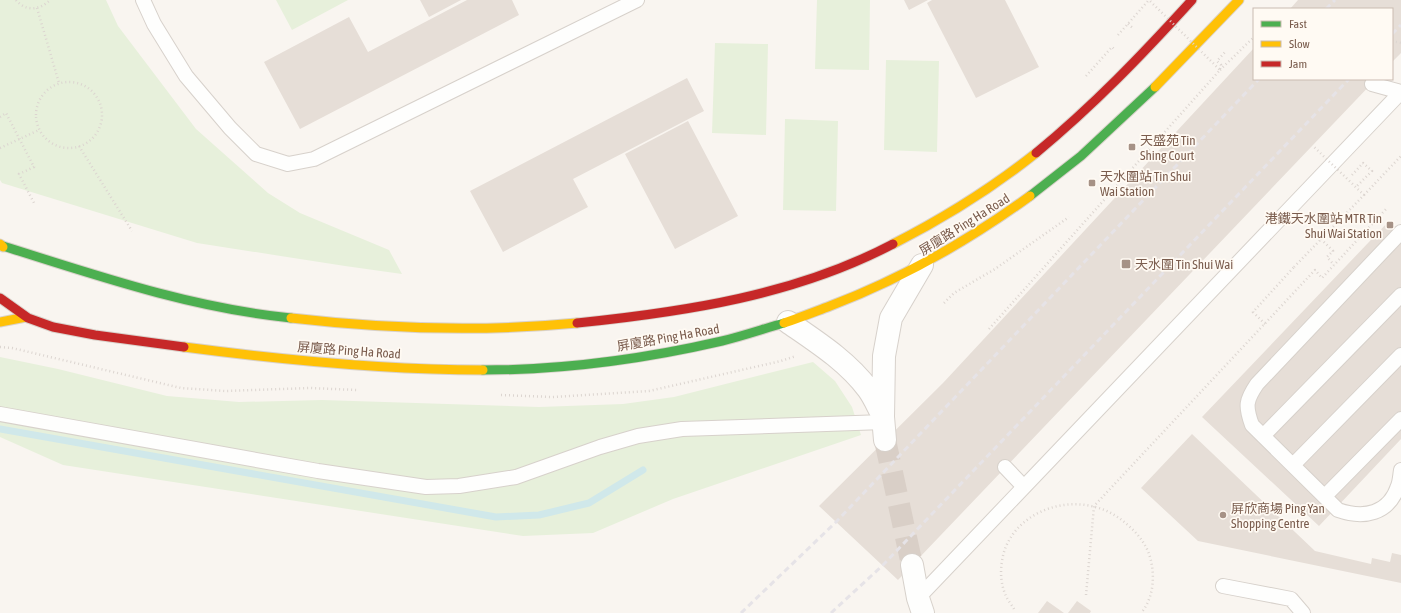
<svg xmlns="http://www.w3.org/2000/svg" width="1401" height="613" font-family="'Asap Condensed','Noto Sans TC',sans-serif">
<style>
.green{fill:#e7f0db}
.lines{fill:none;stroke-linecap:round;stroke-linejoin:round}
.stream{stroke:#d0e8ea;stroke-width:7}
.building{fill:#e6ded7}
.street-tunnel{stroke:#d9cfc7;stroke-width:22;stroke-dasharray:22 11;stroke-linecap:butt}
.lane-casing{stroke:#d7d1cb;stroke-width:16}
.street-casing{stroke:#d7d1cb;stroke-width:24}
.fast-casing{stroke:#d9d2cb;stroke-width:11}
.slow-casing{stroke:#d9d2cb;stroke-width:11}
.jam-casing{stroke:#d9d2cb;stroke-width:11}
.path{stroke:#dcd5d0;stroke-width:2.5;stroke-dasharray:1 3;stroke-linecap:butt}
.lane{stroke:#fefefd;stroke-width:14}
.street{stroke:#fefefd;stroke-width:22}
.fast{stroke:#4caf50;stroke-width:9}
.slow{stroke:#ffc107;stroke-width:9}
.jam{stroke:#c62828;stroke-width:9}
.rail{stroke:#e6e3e7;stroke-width:3;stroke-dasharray:6 4;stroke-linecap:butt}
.path-bridge{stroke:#dcd5d0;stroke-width:2.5;stroke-dasharray:1 3;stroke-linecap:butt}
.poi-dot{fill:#a69286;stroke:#fffaf3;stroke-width:1.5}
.labels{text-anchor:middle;stroke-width:3.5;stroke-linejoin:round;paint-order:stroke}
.poi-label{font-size:13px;fill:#7a5c4d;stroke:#fffaf3;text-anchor:start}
.street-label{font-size:13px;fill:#7a5c4d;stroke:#fffaf3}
</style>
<rect width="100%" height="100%" fill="#f9f5f0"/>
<path class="green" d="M0 0H106L118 26 196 129 268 193 300 213 389 250 402 274 345 266 197 243 2 183 0 180Z
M276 0H348L292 30Z
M817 0H870L869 70 815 69Z
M715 43 768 44 766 135 712 133Z
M886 60 939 61 937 152 884 150Z
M785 119 838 121 836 211 783 210Z
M0 357 58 369 167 396 239 402 322 400 539 407 623 404 674 397 813 362 835 381 852 407 861 435 673 499 593 533 523 536 63 465 0 437Z"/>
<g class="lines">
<path class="stream" d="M0 429 496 517 539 515 589 503 643 470"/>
</g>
<path class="building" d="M420 0H461L429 17Z
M467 0H512L519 15 300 129 264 62 349 17 368 52Z
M904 0H928L909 10Z
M932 0H1005L1039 67 976 98 927 3Z
M1298 0H1401V53L1392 62V9H1290Z
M1254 48V79H1376L898 580 819 506 943 383Z
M687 78 704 111 573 179 588 207 503 252 470 191Z
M688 121 738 216 675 249 625 154Z
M1389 221 1401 232V439L1319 526 1202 417Z
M1192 434 1315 551 1371 564 1372 558 1390 562 1392 553 1401 555V583L1198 541 1141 488Z
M1047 601 1064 613H1038Z
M1077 601 1091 611 1090 613H1068Z"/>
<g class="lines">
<path class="street-tunnel" d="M885 440 912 565"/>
<defs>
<path id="lane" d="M143 0 154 24 186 76 230 128 256 154 288 164 314 159 637 0
M1372 84 1401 92
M1401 232 1257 384C1246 400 1245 406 1252 425L1338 510C1364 519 1389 514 1398 486 1400 481 1400 476 1401 470
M0 414 318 471 426 487 459 486 516 477 600 447 638 436 682 429 884 422
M1263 436 1401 295
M1293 465 1401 355
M1005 467 1024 487
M1325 496 1401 419
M1223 586 1291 599 1303 613
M918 598 1401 92"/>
<path id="street" d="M788 322C817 342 847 361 868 389 874 397 878 407 883 416
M885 440 883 417 884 356 891 318 922 265
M912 565 918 598 923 613"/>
<path id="fast" d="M1030 196 1081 156 1155 87
M0 245C95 275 191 308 291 318
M483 370C563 370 644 359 722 341 743 336 763 329 784 323"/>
<path id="slow" d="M1155 87 1239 0
M0 244 3 247
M893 244C944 218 992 188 1036 153
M291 318C386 329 482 332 577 323
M0 322 26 317
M784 323C799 318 814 312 830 306 901 279 968 241 1030 196
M184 347C283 360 383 370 483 370"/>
<path id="jam" d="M1036 153C1094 105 1142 55 1192 0
M0 298 28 318 53 327 95 335 184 347
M577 323C685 312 796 295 893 244"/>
</defs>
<use href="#lane" class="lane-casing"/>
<use href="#street" class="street-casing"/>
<use href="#fast" class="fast-casing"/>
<use href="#slow" class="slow-casing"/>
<use href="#jam" class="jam-casing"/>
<path class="path" d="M16 0C26 12 40 10 50 0
M37 8 59 83
M1128 24 1134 29
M1118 35 1148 1
M1392 41 1401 43
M1220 69 1221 65 1217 61 1226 51
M1220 70 1254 37
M1086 76 1112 47 1115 50
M36 115a33 33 0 1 1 66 0a33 33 0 1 1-66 0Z
M0 117 6 113 34 167 19 174 34 203
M79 146 132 231
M0 148 39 130
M1352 175 1363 163 1372 171 1356 187
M1321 239 1333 251 1327 257 1334 265
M944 303 954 293 995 269 1069 217
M1265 324 1253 312 1294 267
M0 347 12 348 181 388 225 391 310 388 358 390
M501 395 552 397 649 391 781 361 796 356
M1086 595 1094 506 1315 270 1322 278 1387 208
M1014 609C1012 605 1008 601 1006 596 1001 585 1000 573 1002 561 1008 519 1056 496 1095 507 1108 510 1119 517 1129 526 1140 536 1148 547 1151 561 1155 578 1153 599 1141 613"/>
<use href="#lane" class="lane"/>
<use href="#street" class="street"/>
<use href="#fast" class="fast"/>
<use href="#slow" class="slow"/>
<use href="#jam" class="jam"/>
<path class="rail" d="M1326 9 1335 0
M1392 34 1401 25
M741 613 836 522 1259 79
M831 613 883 565 1349 79"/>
<path class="path-bridge" d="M1364 195 1401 156
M1294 267 1364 195 1313 146
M989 329 1220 70 1149 0"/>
</g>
<g class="poi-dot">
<rect x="1128" y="143" width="8" height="8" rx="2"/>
<rect x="1088" y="179" width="8" height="8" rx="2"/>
<rect x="1386" y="221" width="8" height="8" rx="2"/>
<rect x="1121" y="259" width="10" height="10" rx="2"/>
<circle cx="1223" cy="515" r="4"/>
</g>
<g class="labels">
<g class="poi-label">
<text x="1140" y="145">天盛苑 Tin<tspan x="1140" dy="15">Shing Court</tspan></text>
<text x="1100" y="181">天水圍站 Tin Shui<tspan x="1100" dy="15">Wai Station</tspan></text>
<text x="1382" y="223" text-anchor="end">港鐵天水圍站 MTR Tin<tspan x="1382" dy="15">Shui Wai Station</tspan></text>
<text x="1135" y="269">天水圍 Tin Shui Wai</text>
<text x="1231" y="513">屏欣商場 Ping Yan<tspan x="1231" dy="15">Shopping Centre</tspan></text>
</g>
<g class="street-label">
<text transform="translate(964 224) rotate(-32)" y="5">屏廈路 Ping Ha Road</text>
<text transform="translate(668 337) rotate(-10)" y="5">屏廈路 Ping Ha Road</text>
<text transform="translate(349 350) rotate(4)" y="5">屏廈路 Ping Ha Road</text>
</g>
</g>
<rect x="1253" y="8" width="140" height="72" fill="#fffaf3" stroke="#cabbb1"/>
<rect x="1261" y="21" width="20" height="6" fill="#4caf50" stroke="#cabbb1"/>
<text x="1289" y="28" font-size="12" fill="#7a5c4d">Fast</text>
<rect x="1261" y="41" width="20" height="6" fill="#ffc107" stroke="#cabbb1"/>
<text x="1289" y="48" font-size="12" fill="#7a5c4d">Slow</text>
<rect x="1261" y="61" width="20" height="6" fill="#c62828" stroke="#cabbb1"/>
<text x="1289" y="68" font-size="12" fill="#7a5c4d">Jam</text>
</svg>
